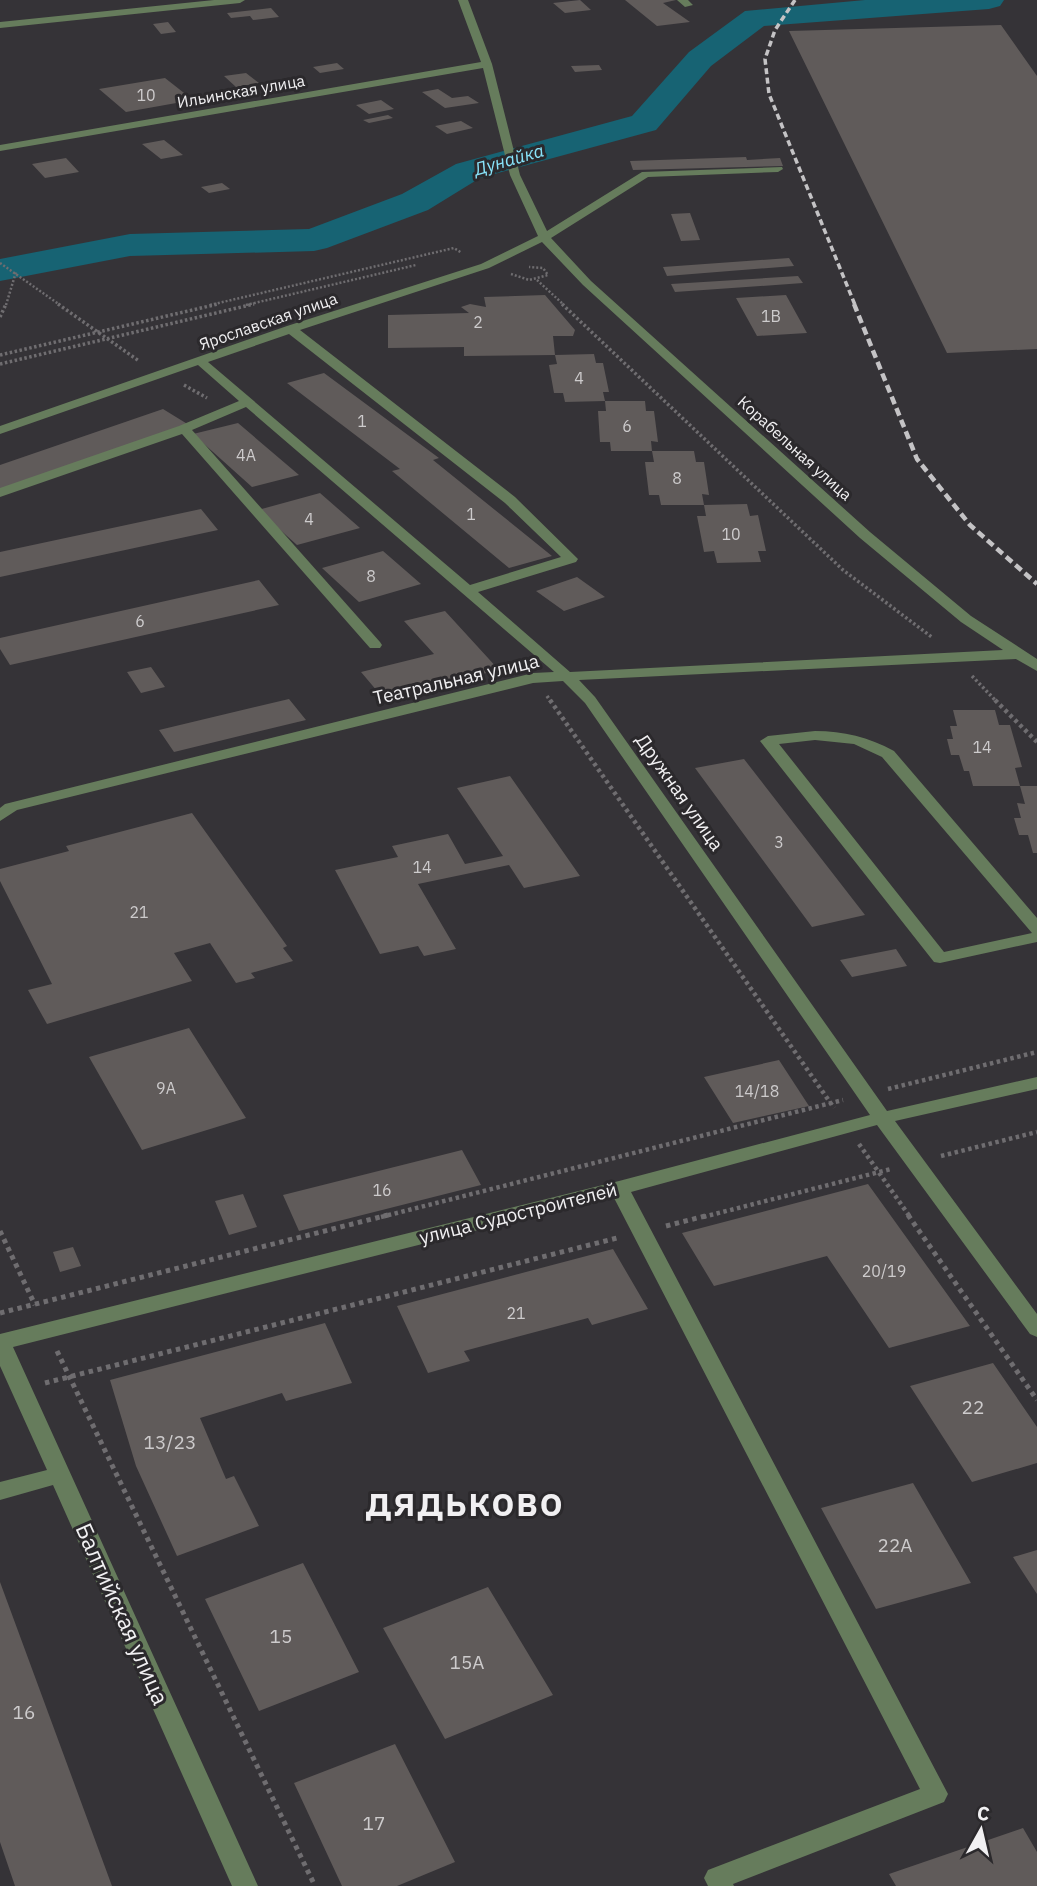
<svg xmlns="http://www.w3.org/2000/svg" width="1037" height="1886" font-family="'IBM Plex Sans',sans-serif">
<style>
.lines{fill:none;stroke-linecap:round;stroke-linejoin:round}
.river{fill:#176373;fill-rule:evenodd}
.building{fill:#605b5a}
.path-far3{stroke:#6f6d70;stroke-width:2.5;stroke-dasharray:2 2;stroke-linecap:butt}
.path-far2{stroke:#6f6d70;stroke-width:3.5;stroke-dasharray:2.5 2.5;stroke-linecap:butt}
.path-far1{stroke:#6f6d70;stroke-width:4.5;stroke-dasharray:3.5 3.5;stroke-linecap:butt}
.path{stroke:#6f6d70;stroke-width:5;stroke-dasharray:4.5 4.5;stroke-linecap:butt}
.minor{fill:#667c5c;fill-rule:evenodd}
.rail-far1{stroke:#c4c3c5;stroke-width:3.5;stroke-dasharray:6 3.5;stroke-linecap:butt}
.rail{stroke:#c4c3c5;stroke-width:4.5;stroke-dasharray:8 4.5;stroke-linecap:butt}
.labels{text-anchor:middle;stroke-width:6;stroke-linejoin:round;paint-order:stroke}
.far-street-label{font-size:16px;fill:#f1f0f2;stroke:#2b292c}
.number-label{font-size:16px;fill:#cdcbcc}
.far-water-label{font-size:18px;font-style:italic;fill:#89e4fa;stroke:#2b292c}
.street-label{font-size:19px;fill:#f1f0f2;stroke:#2b292c}
.near-number-label{font-size:19px;fill:#cdcbcc}
.near-street-label{font-size:23px;fill:#f1f0f2;stroke:#2b292c}
.near-district-label{font-size:32px;font-weight:bold;letter-spacing:2px;fill:#f1f0f2;stroke:#2b292c}
</style>
<rect width="100%" height="100%" fill="#353337"/>
<g class="lines">
<path class="river" d="M865 0H1004L1000 6 989 9 764 26 711 66 656 130 480 178 428 210 327 248 314 251 130 256 0 281V259L130 234 309 229 402 194 456 164 632 116 689 52 745 11Z"/>
</g>
<path class="building" d="M580 0 591 10 565 13 553 3Z
M625 0H676L663 3 690 22 657 26Z
M271 8 279 17 253 20 250 16 231 18 227 13Z
M168 22 176 32 161 34 153 24Z
M1001 25 1037 76V349L947 353 789 31Z
M337 63 344 69 320 73 313 67Z
M599 65 602 70 575 72 571 66Z
M246 73 259 83 236 87 224 76Z
M165 78 193 100 126 112 99 89Z
M438 89 452 98 468 96 479 103 445 108 422 92Z
M381 100 394 109 369 114 356 105Z
M388 115 393 118 369 123 363 120Z
M461 121 473 128 447 134 435 126Z
M164 140 183 155 161 159 142 144Z
M746 157 747 160 780 158 783 166 633 170 630 161Z
M66 158 79 172 45 178 32 164Z
M222 183 230 189 209 193 201 187Z
M690 213 700 240 681 241 671 214Z
M789 258 794 266 667 276 663 267Z
M798 276 803 283 675 292 671 284Z
M545 295 575 330 573 336H553L555 355 594 354 596 363H603L609 392H603L605 401H645L646 411H654L658 442 651 441 652 451H611L610 442H600L598 411H606L605 401 565 402 563 393H554L549 365 557 364 555 355 464 356V347L388 348V315L469 313 461 307 470 304 486 307 484 297Z
M786 295 807 333 757 336 736 298Z
M324 373 439 458 433 460 552 556 509 568 392 471 400 469 287 383Z
M163 409 189 425 0 490V465Z
M238 423 299 475 252 487 193 434Z
M652 451H694L696 462H704L709 495 702 494 704 505H661L659 495H649L645 462H654Z
M320 493 360 528 297 545 258 510Z
M747 504 750 516 758 515 766 551H758L761 562 717 563 714 551 704 552 697 516H706L704 505Z
M201 509 218 530 0 577V552Z
M383 551 421 584 359 602 322 568Z
M577 577 605 597 564 611 536 591Z
M259 580 279 605 10 665 0 649V638Z
M445 611 499 670 383 698 361 672 434 654 404 621Z
M151 667 165 687 141 693 127 672Z
M289 699 306 720 174 752 159 730Z
M953 710H995L999 725H1010L1022 767 1015 768 1020 786H1037V853H1033L1028 835H1019L1014 818H1021L1017 803 1025 804 1020 786H973L969 771H964L959 755H951L947 739H953L950 726H957Z
M744 759 865 915 812 927 695 768Z
M510 776 580 876 524 888 509 865 418 884 456 949 424 956 418 946 380 954 335 870 398 857 392 846 448 834 465 864 503 856 457 788Z
M192 813 287 946 283 948 293 961 251 973 255 978 236 983 210 943 174 953 192 981 47 1024 28 990 52 984 0 881V869L69 851 66 846Z
M896 949 907 966 852 977 840 960Z
M189 1028 246 1118 142 1150 89 1057Z
M779 1060 809 1106 733 1123 704 1077Z
M462 1150 481 1185 299 1231 283 1195Z
M868 1184 970 1326 889 1348 827 1256 714 1286 682 1233Z
M243 1194 257 1227 229 1235 215 1201Z
M73 1247 81 1266 60 1272 53 1252Z
M613 1249 648 1309 592 1325 588 1318 464 1351 470 1361 428 1373 397 1306Z
M325 1323 352 1383 286 1401 282 1393 200 1418 226 1479 234 1476 259 1526 177 1556 136 1466 110 1380Z
M993 1363 1037 1427V1463L972 1482 910 1386Z
M913 1483 971 1583 876 1609 821 1508Z
M1037 1550V1594L1013 1557Z
M303 1563 359 1672 259 1711 205 1599Z
M0 1582 112 1886H15L0 1842Z
M488 1587 553 1695 445 1739 383 1628Z
M395 1744 455 1862 397 1886H342L294 1783Z
M1023 1828 1037 1852V1886H896L889 1874Z"/>
<g class="lines">
<path class="path-far3" d="M0 263 60 305
M511 274 529 280 548 275 543 268 529 267
M537 280 564 305
M6 305 16 272
M210 305 454 248 462 253
M246 305 416 265"/>
<path class="path-far2" d="M58 304 139 361
M562 304 843 570 933 638
M0 317 6 304
M0 355 218 304
M0 364 254 304
M184 385 207 398
M972 676 997 702
M547 696 551 702"/>
<path class="path-far1" d="M550 700 834 1108
M995 700 1037 742
M888 1089 1037 1052
M859 1144 910 1217
M941 1156 1037 1132
M381 1217 843 1100
M703 1217 891 1169"/>
<path class="path" d="M908 1215 1037 1400
M666 1226 709 1215
M0 1231 35 1305
M0 1313 388 1215
M57 1351 315 1886
M45 1383 617 1238"/>
<path class="minor" d="M214 0H245L240 3 0 28V22Z
M458 0H468L492 64 520 175 547 231 642 172 782 167 783 169 778 172 648 177 551 238 591 281 870 532 971 616 1037 659V671L1016 659 579 680 595 697 887 1111 1037 1077V1089L895 1121 1037 1314V1337L1030 1334 877 1125 631 1192 948 1794 944 1802 733 1884 734 1886H708L704 1878 708 1870 920 1789 613 1196 13 1347 258 1886H232L53 1485 0 1500V1482L47 1470 0 1366V1334L619 1181 870 1115 585 703 563 681 533 683 17 810 0 821V808L5 804 533 673 554 672 246 407 192 430 380 642 382 645 380 648H370L182 434 0 497V488L179 426 239 401 198 365 0 434V426L287 326 481 264 538 236 510 175 483 68 0 151V145L481 62ZM542 242 583 285 860 538 961 622 1003 650 570 672 478 592 576 562 578 559 515 497 300 330 489 268ZM289 334 505 503 561 557 470 585 208 362Z
M677 0H688L693 5 685 7Z
M815 731C844 731 868 737 894 751L1037 918V942L940 963 934 962 760 741 768 736ZM815 740 854 744 882 757 1032 933 944 952 779 744Z"/>
<path class="rail-far1" d="M795 0 775 30 765 59 769 94 855 305"/>
<path class="rail" d="M854 304 917 459 970 525 1037 584"/>
</g>
<g class="labels">
<g class="far-street-label">
<text transform="translate(241 91) rotate(-10)" y="6">Ильинская улица</text>
<text transform="translate(268 321) rotate(-19)" y="6">Ярославская улица</text>
<text transform="translate(795 448) rotate(42)" y="6">Корабельная улица</text>
</g>
<g class="number-label">
<text x="146" y="101">10</text>
<text x="771" y="322">1В</text>
<text x="478" y="328">2</text>
<text x="579" y="384">4</text>
<text x="362" y="427">1</text>
<text x="627" y="432">6</text>
<text x="246" y="461">4А</text>
<text x="677" y="484">8</text>
<text x="471" y="520">1</text>
<text x="309" y="525">4</text>
<text x="731" y="540">10</text>
<text x="371" y="582">8</text>
<text x="140" y="627">6</text>
<text x="982" y="753">14</text>
<text x="779" y="848">3</text>
<text x="422" y="873">14</text>
<text x="139" y="918">21</text>
<text x="166" y="1094">9А</text>
<text x="757" y="1097">14/18</text>
<text x="382" y="1196">16</text>
<text x="884" y="1277">20/19</text>
<text x="516" y="1319">21</text>
</g>
<g class="far-water-label">
<text transform="translate(509 160) rotate(-16)" y="6">Дунайка</text>
</g>
<g class="street-label">
<text transform="translate(456 679) rotate(-13)" y="7">Театральная улица</text>
<text transform="translate(680 792) rotate(55)" y="7">Дружная улица</text>
<text transform="translate(518 1213) rotate(-14)" y="7">улица Судостроителей</text>
</g>
<g class="near-number-label">
<text x="973" y="1414">22</text>
<text x="170" y="1449">13/23</text>
<text x="895" y="1552">22А</text>
<text x="281" y="1643">15</text>
<text x="467" y="1669">15А</text>
<text x="24" y="1719">16</text>
<text x="374" y="1830">17</text>
</g>
<g class="near-street-label">
<text transform="translate(122 1614) rotate(66)" y="8">Балтийская улица</text>
</g>
<g class="near-district-label">
<text x="465" y="1516">ДЯДЬКОВО</text>
</g>
</g>
<g transform="translate(981 1830) rotate(8)" stroke="#2b292c" stroke-width="5" paint-order="stroke">
<path d="M0-5L12 26L0 18L-12 26Z" fill="#f1f0f2"/>
<text y="-10" font-size="19" font-weight="bold" text-anchor="middle" fill="#f1f0f2">С</text>
</g>
</svg>
